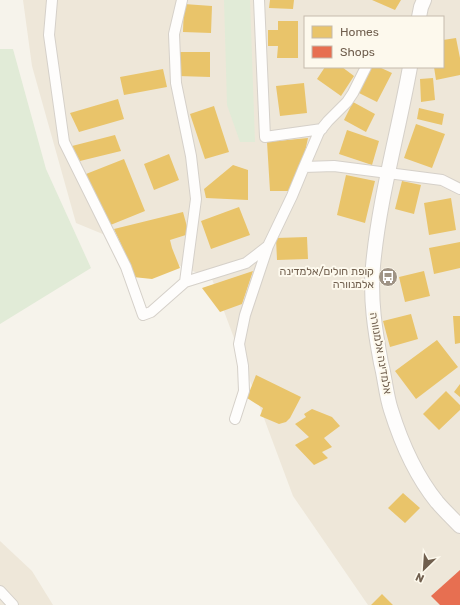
<svg xmlns="http://www.w3.org/2000/svg" width="460" height="605" font-family="Rubik,'Noto Sans Hebrew',sans-serif">
<style>
.residential{fill:#eee7d9;fill-rule:evenodd}
.green{fill:#e1ebd7}
.homes{fill:#e9c46a}
.shops{fill:#e76f51}
.lines{fill:none;stroke-linecap:round;stroke-linejoin:round}
.street-casing{stroke:#d5d0c9;stroke-width:12}
.secondary-casing{stroke:#d5d0c9;stroke-width:16}
.street{stroke:#fefdfc;stroke-width:10}
.secondary{stroke:#fefdfc;stroke-width:14}
.labels{text-anchor:middle;stroke-width:4;stroke-linejoin:round;paint-order:stroke}
.poi-label{font-size:11px;fill:#705f4e;stroke:#fdf9ed;text-anchor:end}
.street-label{font-size:11px;fill:#705f4e;stroke:#fdf9ed}
</style>
<rect width="100%" height="100%" fill="#f6f3eb"/>
<path class="residential" d="M23 0H460V605H368L293 496 212 279 76 223 32 66ZM305 17H443V67H305Z
M0 541 32 571 53 605H0Z"/>
<path class="green" d="M224 0H250L255 142H240L227 105Z
M0 49H13L46 169 91 268 0 324Z"/>
<path class="homes" d="M270 0H294L293 9 269 8Z
M372 0H401L395 10Z
M184 4 212 6 211 33 183 32Z
M278 21H298V58H277L278 46H268V30H278Z
M456 38 460 58V75L436 80 434 67H443V40Z
M178 52H210V77L178 76Z
M325 67H342L354 76 341 96 317 79Z
M372 67H379L392 73 377 102 359 93Z
M163 69 167 87 124 95 120 77Z
M433 78 435 100 421 102 420 79Z
M304 83 307 113 280 116 276 86Z
M118 99 124 119 79 132 70 113Z
M353 102 375 114 366 132 344 120Z
M214 106 229 152 205 159 190 114Z
M419 108 444 114 442 125 417 119Z
M416 124 445 134 432 168 404 158Z
M347 130 379 141 372 165 339 154Z
M115 135 121 151 80 161 72 146Z
M308 138 305 152 289 191H270L267 142Z
M169 154 179 180 154 190 144 164Z
M124 159 145 211 108 226 86 174Z
M233 165 248 170V200L206 198 204 189Z
M346 175 375 181 365 223 337 215Z
M402 181 421 185 414 214 395 209Z
M451 198 456 230 429 235 424 203Z
M239 207 250 235 211 249 201 221Z
M183 212 189 234 170 240 172 248 180 268 152 279 133 277 125 253 114 229Z
M307 237 308 259 277 260 276 238Z
M460 242V268L434 274 429 248Z
M253 271 242 304 220 312 202 288Z
M424 271 430 296 405 302 399 277Z
M411 314 418 339 390 347 383 321Z
M453 316H460V343L455 344Z
M437 340 458 367 416 399 395 371Z
M256 375 301 397 290 418 286 422 279 424 260 416 263 408 247 398Z
M460 384V397L454 392Z
M446 391 460 405V410L439 430 423 414Z
M312 409 332 417 340 426 324 438 332 447 322 452 328 458 314 465 295 445 309 437 295 424 306 417 304 414Z
M403 493 420 508 405 523 388 508Z
M382 594 393 605H371Z"/>
<path class="shops" d="M460 570V605H440L431 596Z"/>
<g class="lines">
<defs>
<path id="street" d="M52 0 49 35 64 142 126 267 143 315 151 312 185 282 196 199 191 156 176 83 174 34 182 0
M259 0 265 137 322 129
M304 167 319 132 328 121 347 102 353 93 366 67
M185 282 246 263 268 246 292 196 304 167 334 166 442 180 460 189
M235 419 244 391 243 366 239 344 245 315 268 246
M0 591 13 605"/>
<path id="secondary" d="M419 17 421 7 424 0
M410 67C398 134 379 199 373 266 370 299 375 331 381 363 385 378 386 395 391 410 401 442 416 476 437 502 444 510 452 518 460 526"/>
</defs>
<use href="#street" class="street-casing"/>
<use href="#secondary" class="secondary-casing"/>
<use href="#street" class="street"/>
<use href="#secondary" class="secondary"/>
</g>
<defs>
<symbol id="bus-disc" viewBox="-11 -11 22 22"><circle r="9.5" fill="#9f9385" stroke="#fdf9ed"/><path d="M-5-6H5V4H4V6H2V4H-2V6H-4V4H-5ZM-3.5-4V0h7V-4ZM-3.5 1.2v1.5H-2V1.2ZM2 1.2v1.5H3.5V1.2Z" fill="#fff"/></symbol>
</defs>
<g fill-rule="evenodd">
<use href="#bus-disc" x="377" y="266" width="22" height="22"/>
</g>
<g class="labels">
<g class="poi-label">
<text x="374" y="275">קופת חולים/אלמדינה<tspan x="374" dy="13">אלמנוורה</tspan></text>
</g>
<g class="street-label">
<text transform="translate(381 353) rotate(80)" y="4">אלמדינה אלמנוורה</text>
</g>
</g>
<rect x="304" y="16" width="140" height="52" fill="#fdf9ed" stroke="#c5bbad"/>
<rect x="312" y="26" width="20" height="12" fill="#e9c46a" stroke="#c5bbad"/>
<text x="340" y="36" font-size="12" fill="#705f4e">Homes</text>
<rect x="312" y="46" width="20" height="12" fill="#e76f51" stroke="#c5bbad"/>
<text x="340" y="56" font-size="12" fill="#705f4e">Shops</text>
<g transform="translate(424 569) rotate(205)" stroke="#fdf9ed" stroke-width="3" paint-order="stroke">
<path d="M0-3L7 15L0 10L-7 15Z" fill="#705f4e"/>
<text y="-6" font-size="11" font-weight="bold" text-anchor="middle" fill="#705f4e">N</text>
</g>
</svg>
